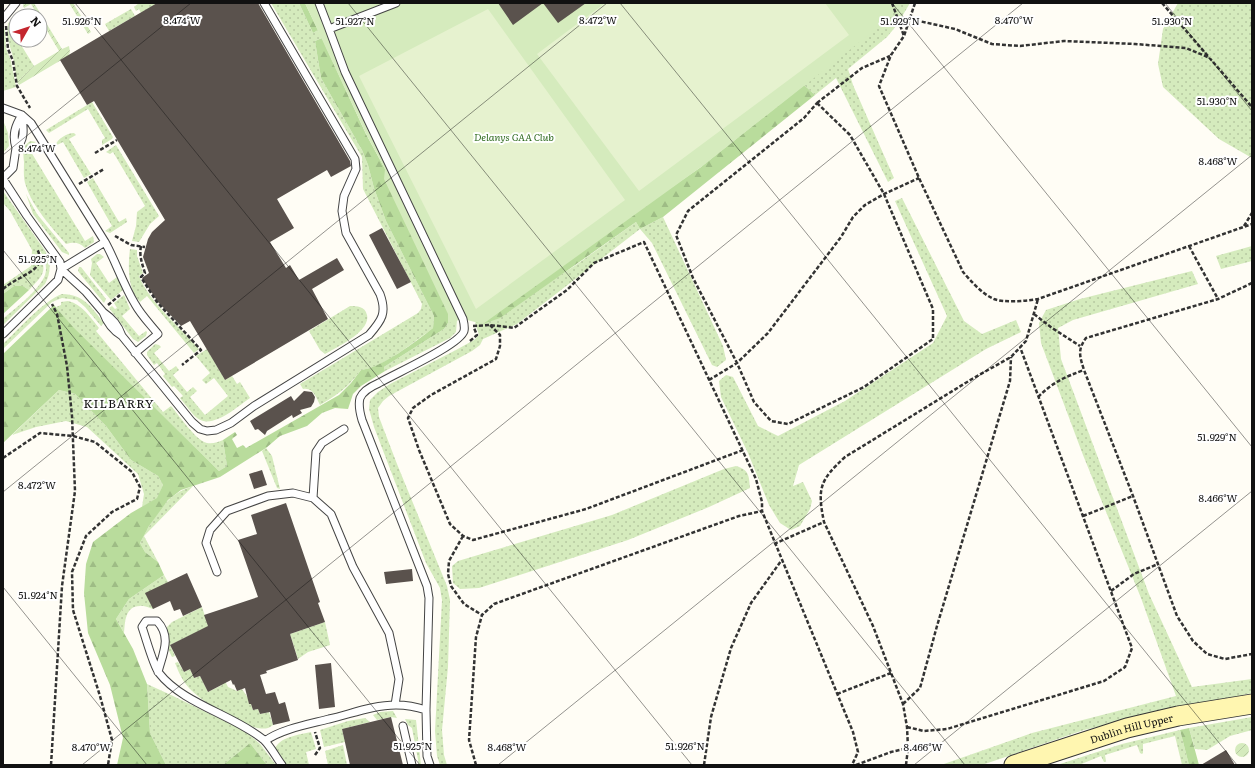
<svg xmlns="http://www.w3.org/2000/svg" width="1255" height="768" font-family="Literata,serif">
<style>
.grass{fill:url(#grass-dots)}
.forest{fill:url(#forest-firs)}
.park{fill:#d5ebbd}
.garden{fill:url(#garden-furrows)}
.pitch{fill:#e6f2cf}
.building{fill:#5a524d}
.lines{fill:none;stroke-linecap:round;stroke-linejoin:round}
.lane-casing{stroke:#444;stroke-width:9}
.secondary-casing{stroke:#333;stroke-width:21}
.path{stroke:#333;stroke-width:2.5;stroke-dasharray:4 2;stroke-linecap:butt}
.lane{stroke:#fff;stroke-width:7}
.secondary{stroke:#fff6b0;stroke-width:19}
.ticks{fill:none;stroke:#111;stroke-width:1;stroke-opacity:0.45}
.labels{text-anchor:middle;stroke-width:4;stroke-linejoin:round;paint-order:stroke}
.park-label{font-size:10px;font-style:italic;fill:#2f6b1f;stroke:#fff}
.street-label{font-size:10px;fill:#111;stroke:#fff}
.quarter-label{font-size:12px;letter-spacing:1px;fill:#111;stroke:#fff}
.ticks-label{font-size:10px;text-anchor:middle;fill:#111;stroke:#fff;stroke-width:4;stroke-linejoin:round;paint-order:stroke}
</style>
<defs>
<pattern id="grass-dots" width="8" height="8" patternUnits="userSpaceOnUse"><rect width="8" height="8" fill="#d5ebbd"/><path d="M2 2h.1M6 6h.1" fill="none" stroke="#b6c8a1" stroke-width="1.8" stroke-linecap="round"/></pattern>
<pattern id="forest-firs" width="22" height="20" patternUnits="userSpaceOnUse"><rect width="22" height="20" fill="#b9dc9c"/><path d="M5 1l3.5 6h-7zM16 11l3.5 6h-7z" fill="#9ebc85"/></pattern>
<pattern id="garden-furrows" width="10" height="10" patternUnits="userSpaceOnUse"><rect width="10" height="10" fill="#d5ebbd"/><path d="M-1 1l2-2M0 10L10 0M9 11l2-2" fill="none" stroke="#b6c8a1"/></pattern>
</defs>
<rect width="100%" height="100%" fill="#fffdf5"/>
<path class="grass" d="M139 3H157L141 13 139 9 136 11 134 7Z
M271 3H299L313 33 318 30 322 38 315 41 321 78 362 150 368 165 374 188 386 221 434 316 433 328 428 332C409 345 384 367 361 370 348 387 339 394 320 405 316 397 313 387 303 389L300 384 418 313 421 309 422 304 363 189 362 157Z
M825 3H910L897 25 887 37 848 69 853 85 894 178 888 182 836 78 815 95 804 85 701 167Z
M1178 3H1252V158L1219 139 1163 87 1158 64 1163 29Z
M131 9 135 16 109 31 105 24Z
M13 20H16V22L10 26 16 37V40H18L34 66 17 82 14 61 7 36 8 23Z
M5 28 6 48 11 61 16 87 3 91V31Z
M92 102 113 137 112 139 102 145V140L105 138 88 109 49 133 46 130Z
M3 120 8 133 9 146 3 153Z
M74 133 76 135 69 139 91 174 84 178 63 142 55 146C57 139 67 133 74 133Z
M31 141 36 142 28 147 85 241 93 236 94 242 85 248C79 242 74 242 66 244 53 229 32 206 26 186 23 179 24 169 24 162 23 153 22 145 31 141Z
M116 145 159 216 150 224 139 242 132 241 136 226 137 212 145 206 113 152 110 154 106 152Z
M93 178 119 222 126 218 127 222 110 233 105 231 112 226 87 182Z
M3 191 46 252C51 263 51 273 45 284L3 325V319C15 308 39 291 45 275 48 267 44 257 40 251L38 253C49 272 42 276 29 290L23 286H14L3 294V285L31 266 32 250 10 211 3 203Z
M26 194 37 214 69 253V255L62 252 33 214Z
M902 198 964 321 982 334 1016 320 1021 332 986 349 799 465 793 486 803 482 812 501 810 509 800 526 791 530 780 523 769 505 748 453 721 397 719 381 726 375 733 377 758 426 778 436 845 401 933 343 947 316 895 201Z
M663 217 723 346 726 360 717 367 712 365 652 243 640 229 517 324 483 339 480 345 472 351 389 396 383 401 378 408 379 417 397 464 447 586 450 600 448 667 442 730 444 755 447 765H440L437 756 435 731 442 600 440 588 426 563 374 427 369 409 370 400 378 392 390 384 456 350 474 340 479 335 475 323 483 324 576 265 636 222 640 229Z
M1252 246V261L1221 269 1216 256Z
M130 249 137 250V256L143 273 139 276C150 303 180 327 199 349L194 353 147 296 140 302C127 288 128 265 130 249Z
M97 254H100L104 257 96 263 109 283 117 277 123 290 111 300 90 275 92 263 91 259Z
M79 267H81L106 299 104 303 81 275 78 271Z
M1192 271 1198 284 1073 320 1058 328 1061 359 1149 594 1192 687 1252 679V693L1084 730 982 765H941L1032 733 1176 696 1141 598 1083 455 1041 343 1039 323 1046 310 1080 299Z
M62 294C84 294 92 308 104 323L101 326 85 307 77 300 62 298 52 302 3 349V344C19 329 43 301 62 294Z
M124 295 130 309 122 316 139 336 146 331 147 332 146 336 138 342 133 339 109 308 112 306 115 309 117 308 114 303Z
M68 301C82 304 90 317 99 328L96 331 163 412 171 406C179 415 195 440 207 443 213 444 218 442 223 440L227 466 219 471 72 327 56 307 61 305V302Z
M350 306C357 306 365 306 367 315 371 331 337 347 325 354L320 350 309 331Z
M457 320 456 332 450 338 385 371 384 367 444 329 448 323Z
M155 344 159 345 161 347 154 353 169 371 176 366 179 370 173 375 187 392 193 387 197 391 190 397 205 415 228 396 214 378 206 384 202 380 210 373 196 356 207 349 225 380 232 376 237 384 240 382 250 398C237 407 212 430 197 418 191 413 186 405 180 398L183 396 174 386 172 387 163 376 165 374 157 363 154 365 147 355V352Z
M59 390 75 394 106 426 131 460 158 476 163 485 158 498 142 507 144 494 138 474 87 427 66 421 36 427 12 435Z
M266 448 272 456 280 489 277 488 262 451Z
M736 466C749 470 749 475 750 488L709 507 628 540 479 588 460 589 453 583 452 566 458 561 612 515 724 469Z
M193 486 144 536 158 562 145 552 140 543C149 525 162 501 181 491 184 489 189 488 193 486Z
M164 575 168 582 153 609C149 608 144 605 140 606 125 606 125 622 124 633L116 619 129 599Z
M202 607 213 640 215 661 228 687 237 691 242 689 248 698 249 704H251L253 710 258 709 260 714 269 712 273 725C273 725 269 728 268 728 249 733 202 702 189 688 182 680 179 673 175 663L178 662 184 672 190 669 194 678 200 676 208 692 222 685 195 633 170 645 175 656 172 657 169 651 167 627 172 622Z
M325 622 330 645 308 652 298 659 290 634Z
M147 684 171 695 245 731 260 744 276 765H267L250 743 223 765H166L150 733Z
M393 711 397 718 391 717 377 720 373 715 380 712Z
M1252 717V730L1230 736 1207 750 1195 749 1189 728Z
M365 718 370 722 342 729 345 742 324 747 320 730 348 721Z
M405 719 416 720 421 765H419L412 728 408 725Z
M1180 730 1189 765H1182L1175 736 1143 744V753L1142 754 1140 753 1137 745 1105 755 1106 761 1105 762H1104L1101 756 1079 765H1057L1122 744Z
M311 732 316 749 306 752 309 765H286L275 748C282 736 299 735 311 732Z
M343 745 347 765H328L325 751Z"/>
<path class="forest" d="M299 3H305L318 30 313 33Z
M322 38 366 134 385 169 457 320 448 323 444 329 384 367 385 371 361 386 353 394 348 409 335 408 322 413 307 426 280 436 266 448 220 477 181 490 168 500 149 526 140 543 145 552 158 562 164 575 129 599 116 619 133 649 147 684 150 733 166 765H117L123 738 110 685 88 633 84 593 86 564 93 542 131 513 157 498 163 485 158 476 131 460 106 426 75 394 59 390 3 443V354L54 305 73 327 219 471 227 466 223 440 235 432 237 435 232 439 237 448 243 445 246 448 339 395 351 383 361 370C381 368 417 341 433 328L434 316 386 221 374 188 368 165 362 150 321 78 315 41Z
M804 85 815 95 663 217 640 229 636 222 500 318 483 324 475 323 701 167Z
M14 286H23L29 290 3 314V294Z
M1189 728 1199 765H1189L1180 730Z
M250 743 267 765H223Z"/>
<path class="park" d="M305 3H888L892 10 880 26 701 167 483 324 463 319 448 323V314L384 179 385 169 366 134Z"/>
<path class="garden" d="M24 3H34L62 49 69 46 70 52 68 56 19 85 17 82 34 66 59 51 40 19V16H38L31 4 24 8 23 5Z
M69 3H73L91 32 88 34Z
M1235 750a7 7 0 1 1 14 0a7 7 0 1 1-14 0Z"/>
<path class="pitch" d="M605 3H825L849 35 639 191 537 54Z
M488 9 625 200 476 309 359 76Z"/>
<path class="building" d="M157 3H258L350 161 351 166 331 177 327 170 277 199 294 228 270 242 286 268 290 265 299 280 337 258 344 270 312 289 328 319 225 380 190 321 181 326 158 302 142 278 149 273 143 257 148 239 152 232 165 220 94 101 87 105 60 60Z
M498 3H586L558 23 543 3 513 25Z
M382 228 411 282 397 289 369 235Z
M304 391 312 392 315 397 314 402 311 407 300 410 302 413 293 418 292 415 267 431 265 435 258 429 255 430 250 421 291 396 294 401Z
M262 470 267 485 254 489 249 474Z
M286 503 320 602 318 603 325 622 290 634 298 660 266 671 267 673 260 675 266 694 275 692 279 704 285 702 290 721 273 725 270 712 260 714 258 709 253 710 251 704H249L245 688 237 691 234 684 233 685 231 680 208 692 200 676 194 678 190 669 184 672 170 645 208 626 204 615 258 597 238 540 257 534 251 515Z
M412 569 413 581 386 584 384 572Z
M187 573 202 607 183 616 180 609 174 611 170 601 153 609 145 593Z
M331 663 335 707 319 709 315 665Z
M391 717 403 765H350L342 729Z
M1226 750 1235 765H1201Z"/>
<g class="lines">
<defs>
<path id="lane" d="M319 3 329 29
M396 3 329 29 345 72 463 319C464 323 465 327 464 331 460 345 394 374 379 383 372 386 363 391 360 398 358 405 360 413 362 420L427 586 429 598 426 710 427 756 430 765
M3 19 16 3
M3 108 22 115 31 123 105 242C116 262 123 284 135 304 141 315 150 324 158 334L135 353
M22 115C23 127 26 139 16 148 12 135 15 126 22 115Z
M3 178 13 168 16 148
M3 179 27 216 60 262 61 269 58 280 3 334
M103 312 86 292 61 269 105 242
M103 312C113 319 118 325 122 336 112 330 107 323 103 312Z
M122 336 192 422 200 429 207 431 216 430 231 423 254 406 369 335C382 320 387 313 380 294L346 233 342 211 344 196 356 169 355 159 264 3
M313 498 316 452 322 443 344 429
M217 572 206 543 210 530 227 511 268 496 293 493 313 498 331 514 353 567 389 633 399 679 395 705
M158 672C163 653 172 637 157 621H146L142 627C146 638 153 665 159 673 183 704 234 715 264 740 271 747 276 757 282 765
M403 726 412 765
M265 741C281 729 310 724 329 719 351 714 373 705 396 705 406 705 417 707 426 710"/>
<g id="secondary">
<path id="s1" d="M1014 765 1127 728 1178 716 1252 704"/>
</g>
</defs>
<use href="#lane" class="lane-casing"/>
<use href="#secondary" class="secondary-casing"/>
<path class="path" d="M892 3 904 36
M915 3 904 36 891 55 879 86 919 178 963 272C971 281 982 294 994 299 1004 303 1027 301 1038 299L1252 224
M1162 3 1252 107
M910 19 955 29 992 44 1020 46 1064 41 1135 44 1186 48 1210 58
M1252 22V28
M6 26 8 49 13 61 17 86 30 108
M817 103 850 135 884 194 933 309V339L864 387 788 424 771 421 754 402 737 363 693 278 676 235 688 211 804 118Z
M817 103 862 68 890 56
M95 153 117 140
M79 184 104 169
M1244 226 1252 213
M115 236 131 245 145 247
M141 246C139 256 142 263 145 273L141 277 142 279 157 302 201 350 182 365
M1189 246 1218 299
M1252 283 1218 299 1086 338C1077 350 1080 357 1084 370L1133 496 1177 616 1193 641 1207 654 1225 659 1252 654
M3 289C8 285 14 281 20 278 32 271 46 265 37 249
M108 305 120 295
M1034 314 1052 328 1080 346
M490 325 500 335V346L496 359 431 395 413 408 408 418 419 450 450 524 463 536 473 540 586 509 743 450
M473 326 490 325 514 328 567 290 594 263 644 242 756 479 762 502V511
M470 341 477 335 474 328
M709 380 737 363 768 333 841 237 853 217 865 205 884 194 919 178
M1038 397C1053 382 1065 377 1084 370
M3 458 40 433 73 436 95 442 132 472 140 487 137 499 112 512 86 536 72 572 73 610 100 696 112 740 108 765
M1083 516 1133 496
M463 536 449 561 448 574 451 586 464 604 482 615
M774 544 824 522
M1111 591 1134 574 1158 564
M837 694 891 673
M903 704 920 688 937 626 1010 381 1011 357
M907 727 924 731 947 729 1104 681 1125 667 1132 648 1020 347
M315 755 320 748 315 732
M51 765 62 586 75 491 72 416 67 366 57 314 52 304
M476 765 469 740 476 637 482 615 494 604 739 516 762 511 853 732 858 752 852 765
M704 765 711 717 731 648 751 603 781 561
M856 765 891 752 908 748
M906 765 908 748 907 727 903 704 873 626 824 522C817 488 820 480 845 457L972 379 1011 357 1026 341 1038 299"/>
<use href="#lane" class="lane"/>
<use href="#secondary" class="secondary"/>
</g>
<path class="ticks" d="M75 3 692 765M348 3 965 765M620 3 1237 765M892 3 1252 447M1165 3 1252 111M3 155 191 3M3 250 420 765M3 492 607 3M3 587 147 765M82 765 1023 3M498 765 1252 155M914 765 1252 491"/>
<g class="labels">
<g class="park-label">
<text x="514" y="141">Delanys GAA Club</text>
</g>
<g class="street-label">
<text dy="4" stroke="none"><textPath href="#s1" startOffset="123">Dublin Hill Upper</textPath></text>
</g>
<g class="quarter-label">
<text x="119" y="408">KILBARRY</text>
</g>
</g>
<g class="ticks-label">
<text x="182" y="24">8.474°W</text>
<text x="598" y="24">8.472°W</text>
<text x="1014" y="24">8.470°W</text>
<text x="82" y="25">51.926°N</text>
<text x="355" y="25">51.927°N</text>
<text x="900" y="25">51.929°N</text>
<text x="1172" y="25">51.930°N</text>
<text x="1217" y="105">51.930°N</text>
<text x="37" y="152">8.474°W</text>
<text x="1218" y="165">8.468°W</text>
<text x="38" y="263">51.925°N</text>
<text x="1217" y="441">51.929°N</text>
<text x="37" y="489">8.472°W</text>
<text x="1218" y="502">8.466°W</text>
<text x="38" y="599">51.924°N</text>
<text x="413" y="750">51.925°N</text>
<text x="685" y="750">51.926°N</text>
<text x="91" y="751">8.470°W</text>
<text x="507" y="751">8.468°W</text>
<text x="923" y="751">8.466°W</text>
</g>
<rect width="1255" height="768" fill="none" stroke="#111111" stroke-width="8"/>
<g transform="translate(28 28) rotate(51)"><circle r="19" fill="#ffffff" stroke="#a0a0a0"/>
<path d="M0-3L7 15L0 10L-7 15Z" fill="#c4262e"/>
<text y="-6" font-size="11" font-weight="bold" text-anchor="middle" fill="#111111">N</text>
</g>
</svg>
